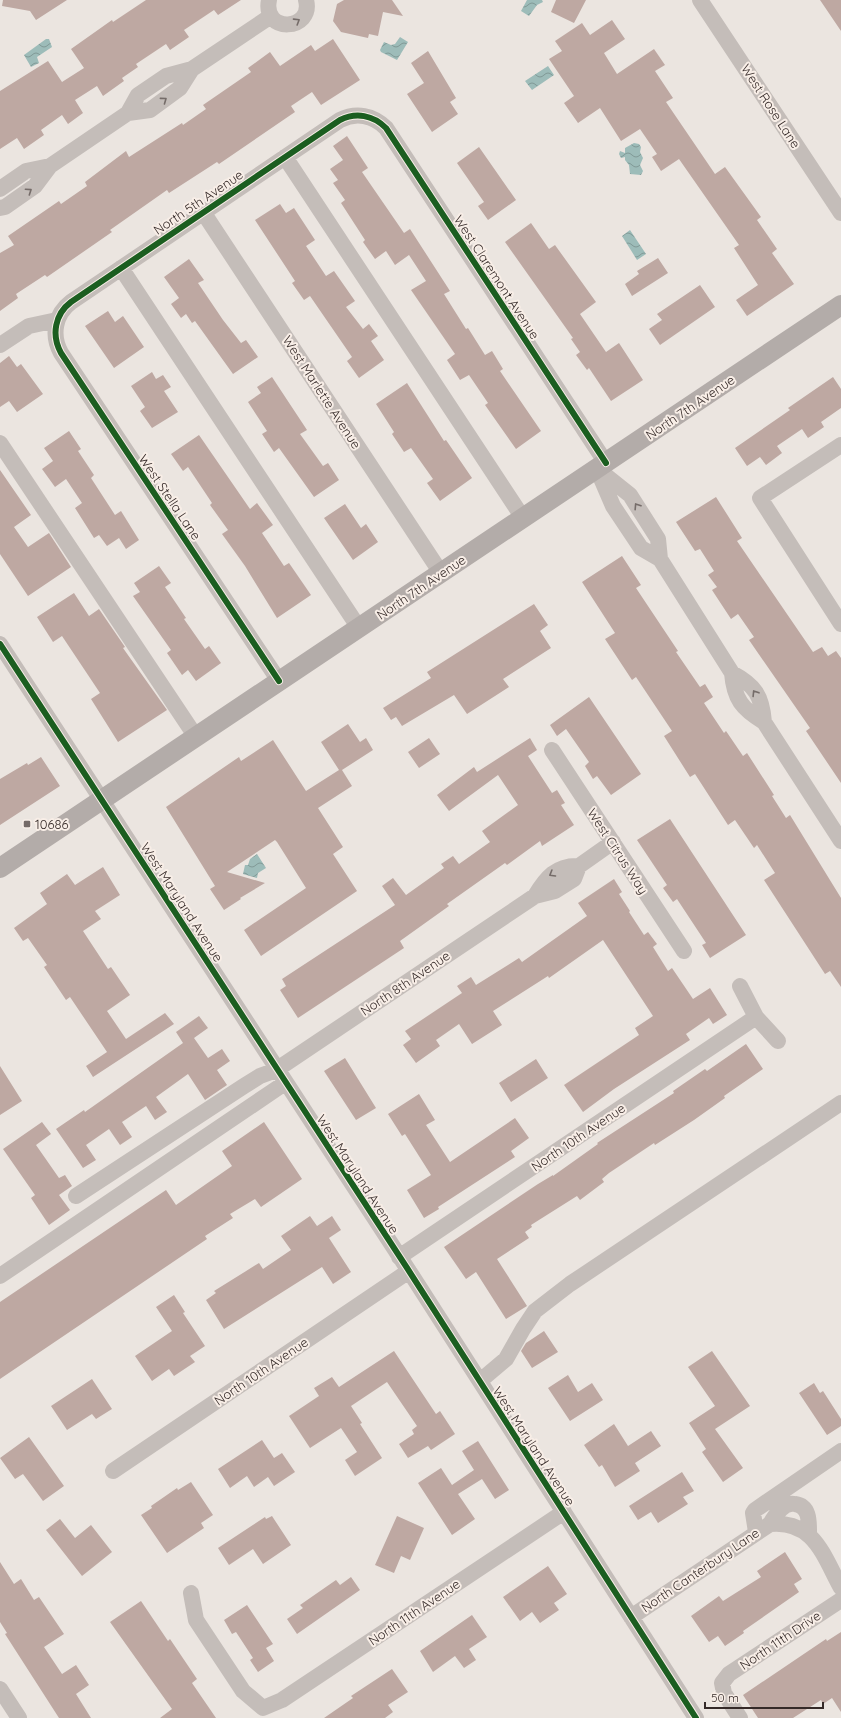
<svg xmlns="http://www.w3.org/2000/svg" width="841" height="1718" font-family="Quicksand,sans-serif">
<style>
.water{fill:url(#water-waves)}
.building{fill:#bea8a2}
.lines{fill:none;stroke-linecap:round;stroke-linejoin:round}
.minor{stroke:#c4bdb9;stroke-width:16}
.major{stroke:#b3aca9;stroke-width:20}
.cycleway-casing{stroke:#f8eee7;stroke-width:8}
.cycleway{stroke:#1b5e20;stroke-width:6}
.oneway{stroke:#756c69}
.poi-dot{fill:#756b68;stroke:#f8eee7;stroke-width:1.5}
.labels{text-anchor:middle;stroke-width:4;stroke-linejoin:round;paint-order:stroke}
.street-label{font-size:13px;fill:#352a28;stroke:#f8eee7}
.poi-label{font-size:13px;fill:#352a28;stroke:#f8eee7;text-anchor:start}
</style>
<defs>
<pattern id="water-waves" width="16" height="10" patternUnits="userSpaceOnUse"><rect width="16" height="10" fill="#9dbcb9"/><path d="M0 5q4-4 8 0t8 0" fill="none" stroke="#819996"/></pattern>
</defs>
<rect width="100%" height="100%" fill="#ebe5e0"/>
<path class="water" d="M527 0H542L543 2 537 5 529 16 521 11Z
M400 37 408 42 397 60 381 52 380 50 384 42 391 45 395 44Z
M46 39H49L52 47 37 57 39 63 31 67 24 55Z
M548 66 554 75 532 90 525 81Z
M634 143 639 144 641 147 640 152 643 158 640 165 643 171 641 175 630 174 629 165 625 160V157L621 158 619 154 620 151 625 153V148Z
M630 230 646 254 637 260 622 236Z
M257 854 266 868 258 873 257 878 243 874 245 865H248L250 859Z"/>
<path class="building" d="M3 0H67L36 20 30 11 2 6Z
M146 0H241L218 15 214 10 184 30 189 37 170 50 166 44 136 64 138 67 122 78 124 81 103 96 97 86 75 100 83 113 68 124 62 115 41 130 44 135 24 149 17 138 0 149V91L48 61 62 82 84 68 71 49 112 20 113 22Z
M344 0H392L403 16 383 12 378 36 369 34 368 38 341 32 333 21 337 4Z
M556 0H586L574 23 551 12Z
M820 0H841V31Z
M612 20 625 39 604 53 617 74 654 49 665 65 655 71 673 98 666 102 715 174 725 167 761 217 757 220 777 249 772 253 794 284 747 316 736 300 758 285 734 248 739 245 679 159 661 171 652 157 657 154 640 129 621 141 600 108 578 123 564 103 574 96 549 59 562 51 555 41 582 23 590 35Z
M333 39 360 80 321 105 312 92 291 106 295 112 219 164 217 162 169 193 167 190 110 230 112 232 47 277 45 275 16 294 18 298 0 311V253L14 245 8 236 59 201 61 204 87 186 85 182 126 151 129 157 182 123 183 125 206 109 203 105 251 72 248 68 270 52 280 66 311 45 315 51Z
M428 51 456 98 450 102 458 114 432 132 407 94 424 83 411 63Z
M347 136 368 168 362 172 404 233 410 229 450 291 444 294 466 329 468 328 485 355 492 351 503 369 500 371 541 431 516 449 485 405 488 403 469 375 460 380 447 360 455 354 411 290 426 281 409 255 395 265 386 251 375 259 363 242 365 240 341 203 345 200 333 183 338 180 330 169 343 160 333 146Z
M479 147 516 200 488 220 478 206 484 202 457 163Z
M280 204 286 213 294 208 315 240 306 246 326 276 334 271 355 301 346 307 363 329 369 324 378 336 371 341 384 360 359 378 347 361 352 357 310 296 304 300 292 283 295 281 255 220Z
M531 223 549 249 555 245 596 302 580 314 606 352 619 343 643 380 611 401 589 368 587 370 576 355 580 352 571 339 573 338 505 242Z
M658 258 668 273 632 296 625 284 639 274 637 271Z
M189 259 204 280 198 283 223 320 241 343 246 340 258 357 233 374 195 321 192 323 186 314 181 318 171 304 179 298 164 277Z
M700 285 715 307 660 345 649 329 662 320 657 314Z
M108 311 115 322 123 316 144 347 114 368 85 326Z
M9 356 17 367 21 364 43 394 17 412 9 401 0 407V363Z
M152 372 156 379 163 375 171 387 164 391 178 412 152 428 140 411 145 407 131 386Z
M272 377 307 430 300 434 323 466 328 463 339 480 314 497 279 448 274 452 262 434 267 431 248 402 261 393 257 387Z
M833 377 841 389V408L821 422 824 427 808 438 802 429 777 446 782 453 766 465 760 457 747 466 735 448 790 410 788 408Z
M407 383 444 441 446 440 472 478 440 501 427 483 433 479 411 448 404 452 392 434 394 432 376 404Z
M69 431 81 449 78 451 94 475 91 478 115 515 121 511 139 540 126 549 119 538 107 546 99 535 94 538 75 508 82 503 66 479 55 487 42 469 53 461 44 448Z
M199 435 250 509 257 503 273 525 262 533 284 566 289 563 311 595 277 618 245 566 222 534 228 530 210 505 212 503 188 467 183 471 171 454Z
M0 470 31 515 14 527 28 547 49 533 71 567 28 596 0 554Z
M716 497 742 538 737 541 813 652 822 647 828 656 836 651 841 658V783L806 731 810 728 749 640 754 637 738 614 731 619 712 590 717 587 708 575 714 571 700 549 695 551 676 522Z
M345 504 361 528 366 524 378 542 353 560 324 518Z
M622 556 641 585 636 588 678 651 676 652 700 687 705 684 713 697 704 703 724 733 726 731 743 756 747 753 774 795 772 796 786 818 790 815 841 898V987L830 971 825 974 764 880 775 873 757 845 754 848 735 820 728 825 695 774 690 777 664 736 672 731 636 677 632 680 605 639 615 633 582 582Z
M159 566 171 583 165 587 186 618 184 619 205 649 209 646 221 663 196 681 188 670 182 675 167 653 171 650 133 596 140 592 134 583Z
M74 593 89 616 99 609 125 647 123 648 167 710 118 742 91 699 100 693 62 636 53 642 37 617Z
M534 604 548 625 540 631 551 648 503 679 509 687 467 714 454 695 402 726 396 717 391 720 383 708 431 678 427 672Z
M589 697 641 774 611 795 597 776 593 779 585 766 589 762 566 729 557 736 550 725Z
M348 724 360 742 366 738 373 750 342 770 352 786 318 808 343 847 333 854 357 891 261 956 244 930 306 888 277 842 275 840 227 872 265 883 240 898 241 899 224 910 210 889 215 886 166 807 239 757 241 761 273 740 306 791 339 770 321 742Z
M429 738 440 754 419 768 408 752Z
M530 738 537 750 528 756 552 793 557 790 565 803 561 805 574 825 542 846 540 841 507 865 505 863 447 904 449 906 400 941 404 948 298 1018 280 990 286 986 282 979 395 905 382 886 393 878 406 895 444 868 441 864 453 856 459 864 490 842 482 831 518 805 498 775 449 811 437 795 474 767 477 772Z
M41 757 60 786 0 825V779L27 763 28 765Z
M670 819 746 935 710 958 702 945 706 943 677 899 673 902 663 888 667 885 637 840Z
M103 867 120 895 95 911 101 919 83 931 108 969 111 967 130 995 107 1011 126 1039 165 1013 174 1024 93 1077 86 1066 107 1052 70 997 66 1000 44 967 47 965 28 938 23 941 14 928 47 904 40 893 67 874 75 885Z
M614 879 622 892 619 894 630 911 629 912 644 935 648 932 657 944 653 947 668 971 672 968 693 999 710 988 727 1015 713 1024 709 1018 686 1034 690 1040 614 1089 583 1112 564 1085 639 1035 635 1028 653 1016 603 940 549 978 548 976 493 1011 502 1025 472 1044 459 1024 436 1040 440 1046 416 1063 403 1045 411 1039 405 1031 462 993 457 986 471 977 476 985 519 958 522 962 587 916 578 903Z
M199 1016 208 1028 194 1038 208 1058 222 1049 230 1061 217 1070 227 1085 205 1100 188 1074 156 1097 167 1112 155 1120 146 1106 122 1122 132 1137 120 1145 109 1129 86 1145 96 1160 83 1168 56 1129 84 1110 85 1112 183 1043 176 1032Z
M746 1044 763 1069 724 1096 725 1098 694 1120 655 1145 654 1143 609 1173 602 1179 604 1182 580 1200 577 1196 531 1225 532 1227 525 1232 529 1238 497 1259 527 1306 506 1319 476 1272 466 1279 444 1247 538 1184 553 1175V1176L598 1144 597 1143 674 1093 673 1091 705 1069 707 1071Z
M345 1058 376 1108 356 1120 324 1071Z
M536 1059 548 1078 511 1102 499 1083Z
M0 1066 22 1101 0 1115Z
M419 1094 435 1120 426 1125 450 1162 515 1118 529 1138 511 1151 515 1157 438 1207 439 1209 424 1218 407 1190 431 1175 405 1134 402 1136 388 1114Z
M42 1122 51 1134 36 1145 59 1178 65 1175 72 1186 59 1195 70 1210 49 1225 31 1198 35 1195 3 1149Z
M264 1122 302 1179 261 1207 255 1199 230 1214 233 1218 205 1236 207 1239 0 1379V1302L166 1190 176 1205 232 1166 222 1151Z
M310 1216 317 1226 332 1216 341 1230 329 1238 351 1272 333 1284 322 1267 224 1329 206 1300 216 1293 214 1291 259 1263 263 1269 291 1250 281 1236Z
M174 1295 185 1312 183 1313 205 1346 190 1356 195 1362 174 1376 169 1369 152 1381 135 1356 172 1331 156 1307Z
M544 1331 558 1352 532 1368 521 1351 526 1343Z
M394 1351 436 1414 440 1411 455 1434 431 1450 428 1446 408 1458 399 1444 414 1434 412 1430 417 1426 387 1382 351 1406 362 1423 360 1424 382 1458 355 1476 345 1460 357 1452 341 1428 310 1448 289 1416 319 1396 314 1388 332 1377 339 1387Z
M712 1351 750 1406 715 1429 743 1468 723 1482 702 1452 706 1449 689 1423 715 1406 688 1367Z
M568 1375 578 1392 592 1383 603 1400 570 1421 548 1388Z
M92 1379 112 1409 96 1419 92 1414 67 1430 51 1406Z
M814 1383 820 1393 823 1391 841 1419V1426L827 1435 799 1393Z
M614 1424 628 1446 651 1431 661 1446 635 1463 640 1471 615 1487 602 1465 599 1467 584 1445Z
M29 1437 64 1486 43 1501 23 1474 15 1479 0 1458Z
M262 1440 274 1458 282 1453 295 1472 274 1486 268 1477 254 1487 247 1476 230 1488 218 1469Z
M478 1441 509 1490 495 1499 482 1479 458 1494 475 1519 452 1535 418 1483 441 1468 452 1485 474 1470 462 1451Z
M682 1472 694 1491 683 1497 688 1504 658 1523 651 1512 638 1520 629 1506Z
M191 1482 213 1515 201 1523 204 1528 167 1553 141 1515 152 1508 151 1506 177 1488 178 1490Z
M272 1516 291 1545 263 1564 253 1549 229 1565 218 1548 265 1517 266 1519Z
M397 1516 424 1528 410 1560 401 1556 394 1573 375 1565Z
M60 1519 75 1538 91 1525 112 1552 82 1576 46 1530Z
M785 1552 802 1579 794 1584 799 1592 743 1631 744 1633 725 1646 718 1636 709 1642 691 1616 719 1596 723 1601 761 1577 757 1571Z
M0 1562 14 1584 21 1579 34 1600 39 1597 64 1634 44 1647 62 1674 76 1665 89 1685 76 1694 91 1718H59L5 1634 7 1633 0 1622Z
M548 1566 567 1594 554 1603 559 1610 540 1623 532 1612 520 1621 503 1597Z
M351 1577 360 1590 297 1634 287 1619 303 1608 300 1605 336 1580 340 1585Z
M141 1601 168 1641 170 1639 197 1679 192 1683 216 1718H160L172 1709 110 1622Z
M247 1605 273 1644 266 1648 274 1661 258 1672 250 1660 253 1658 236 1632 232 1634 224 1620Z
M472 1615 487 1637 469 1649 476 1660 464 1668 455 1656 433 1672 420 1651Z
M841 1632V1712L832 1698 823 1704 821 1700 793 1718H758L743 1695 826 1639 827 1641Z
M392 1669 408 1692 388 1705 393 1712 385 1718H324L353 1698 351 1696Z"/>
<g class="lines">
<path class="minor" d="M269 0C262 34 314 31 306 0
M700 0 841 213
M128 113 138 95 166 76 192 69 271 16
M285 157 523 518
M0 189 26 171 50 166 128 113 150 110 180 88 192 69
M0 208 5 207 35 186 50 166
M203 212 441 573
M121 268 359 628
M0 345 29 326 57 320
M0 443 196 737
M841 445 760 498 841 624
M597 469 613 506 641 548 660 559 732 673C734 699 742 709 764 722L841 841
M600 471 630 495 658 539 660 559
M0 644 409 1271 696 1718
M732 673C755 685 762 696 764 722
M279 681 61 353C51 335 55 314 71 302L340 120C356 112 373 115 386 128L606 463
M552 750 684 951
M535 896C546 878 556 865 579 866
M740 986 756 1017 778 1041
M76 1196 244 1086 260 1076 276 1070 535 896 555 891 574 879 579 866 613 842
M399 1257 756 1017
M0 1276 285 1083
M480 1381 506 1359 523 1329 535 1311 570 1284 841 1103
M113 1471 409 1271
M770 1524C814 1520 823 1555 841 1588
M756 1532 753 1513 755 1510 841 1451
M191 1593 196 1620 243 1691 263 1708 282 1700 564 1512
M631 1617 770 1524C773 1519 777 1513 781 1509 785 1505 790 1503 795 1504 810 1506 809 1522 809 1534
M0 1689 19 1718
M740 1718 724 1693 722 1683 729 1674 841 1600"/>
<path class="major" d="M0 868 841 305"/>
<defs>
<path id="cycleway" d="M0 644 409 1271 696 1718
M279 681 61 353C51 335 55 314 71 302L340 120C356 112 373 115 386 128L606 463"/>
</defs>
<use href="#cycleway" class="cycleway-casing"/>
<use href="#cycleway" class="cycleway"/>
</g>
<defs><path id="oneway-chevron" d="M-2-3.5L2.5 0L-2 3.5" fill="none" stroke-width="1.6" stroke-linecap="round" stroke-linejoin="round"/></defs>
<g class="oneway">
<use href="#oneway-chevron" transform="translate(297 21) rotate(-32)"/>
<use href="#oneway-chevron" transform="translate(164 100) rotate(-36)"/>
<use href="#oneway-chevron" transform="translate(29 191) rotate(-34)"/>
<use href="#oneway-chevron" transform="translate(637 506) rotate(-123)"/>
<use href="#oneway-chevron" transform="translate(755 693) rotate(-122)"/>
<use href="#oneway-chevron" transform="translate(552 874) rotate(149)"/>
</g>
<rect class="poi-dot" x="23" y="820" width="8" height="8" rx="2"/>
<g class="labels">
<g class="street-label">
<text transform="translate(771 106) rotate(57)" y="5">West Rose Lane</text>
<text transform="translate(198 202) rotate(-34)" y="5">North 5th Avenue</text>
<text transform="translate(497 277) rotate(57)" y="5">West Claremont Avenue</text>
<text transform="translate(322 392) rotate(57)" y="5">West Marlette Avenue</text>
<text transform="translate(690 407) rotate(-34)" y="5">North 7th Avenue</text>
<text transform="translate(170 497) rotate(56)" y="5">West Stella Lane</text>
<text transform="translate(421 587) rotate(-34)" y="5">North 7th Avenue</text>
<text transform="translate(618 851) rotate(57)" y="5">West Citrus Way</text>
<text transform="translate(182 902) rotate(57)" y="5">West Maryland Avenue</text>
<text transform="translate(405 983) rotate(-34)" y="5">North 8th Avenue</text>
<text transform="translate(578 1137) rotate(-34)" y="5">North 10th Avenue</text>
<text transform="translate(358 1174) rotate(57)" y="5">West Maryland Avenue</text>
<text transform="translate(261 1371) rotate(-34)" y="5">North 10th Avenue</text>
<text transform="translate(534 1446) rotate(57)" y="5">West Maryland Avenue</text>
<text transform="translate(700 1570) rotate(-34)" y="5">North Canterbury Lane</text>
<text transform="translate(414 1612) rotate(-34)" y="5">North 11th Avenue</text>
<text transform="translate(780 1640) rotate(-34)" y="5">North 11th Drive</text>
</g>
<g class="poi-label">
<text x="35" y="829">10686</text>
</g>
</g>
<path d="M705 1702v6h118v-6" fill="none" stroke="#352a28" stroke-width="2"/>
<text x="711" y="1702" font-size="12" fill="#352a28" stroke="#f8eee7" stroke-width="3" paint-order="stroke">50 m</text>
</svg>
